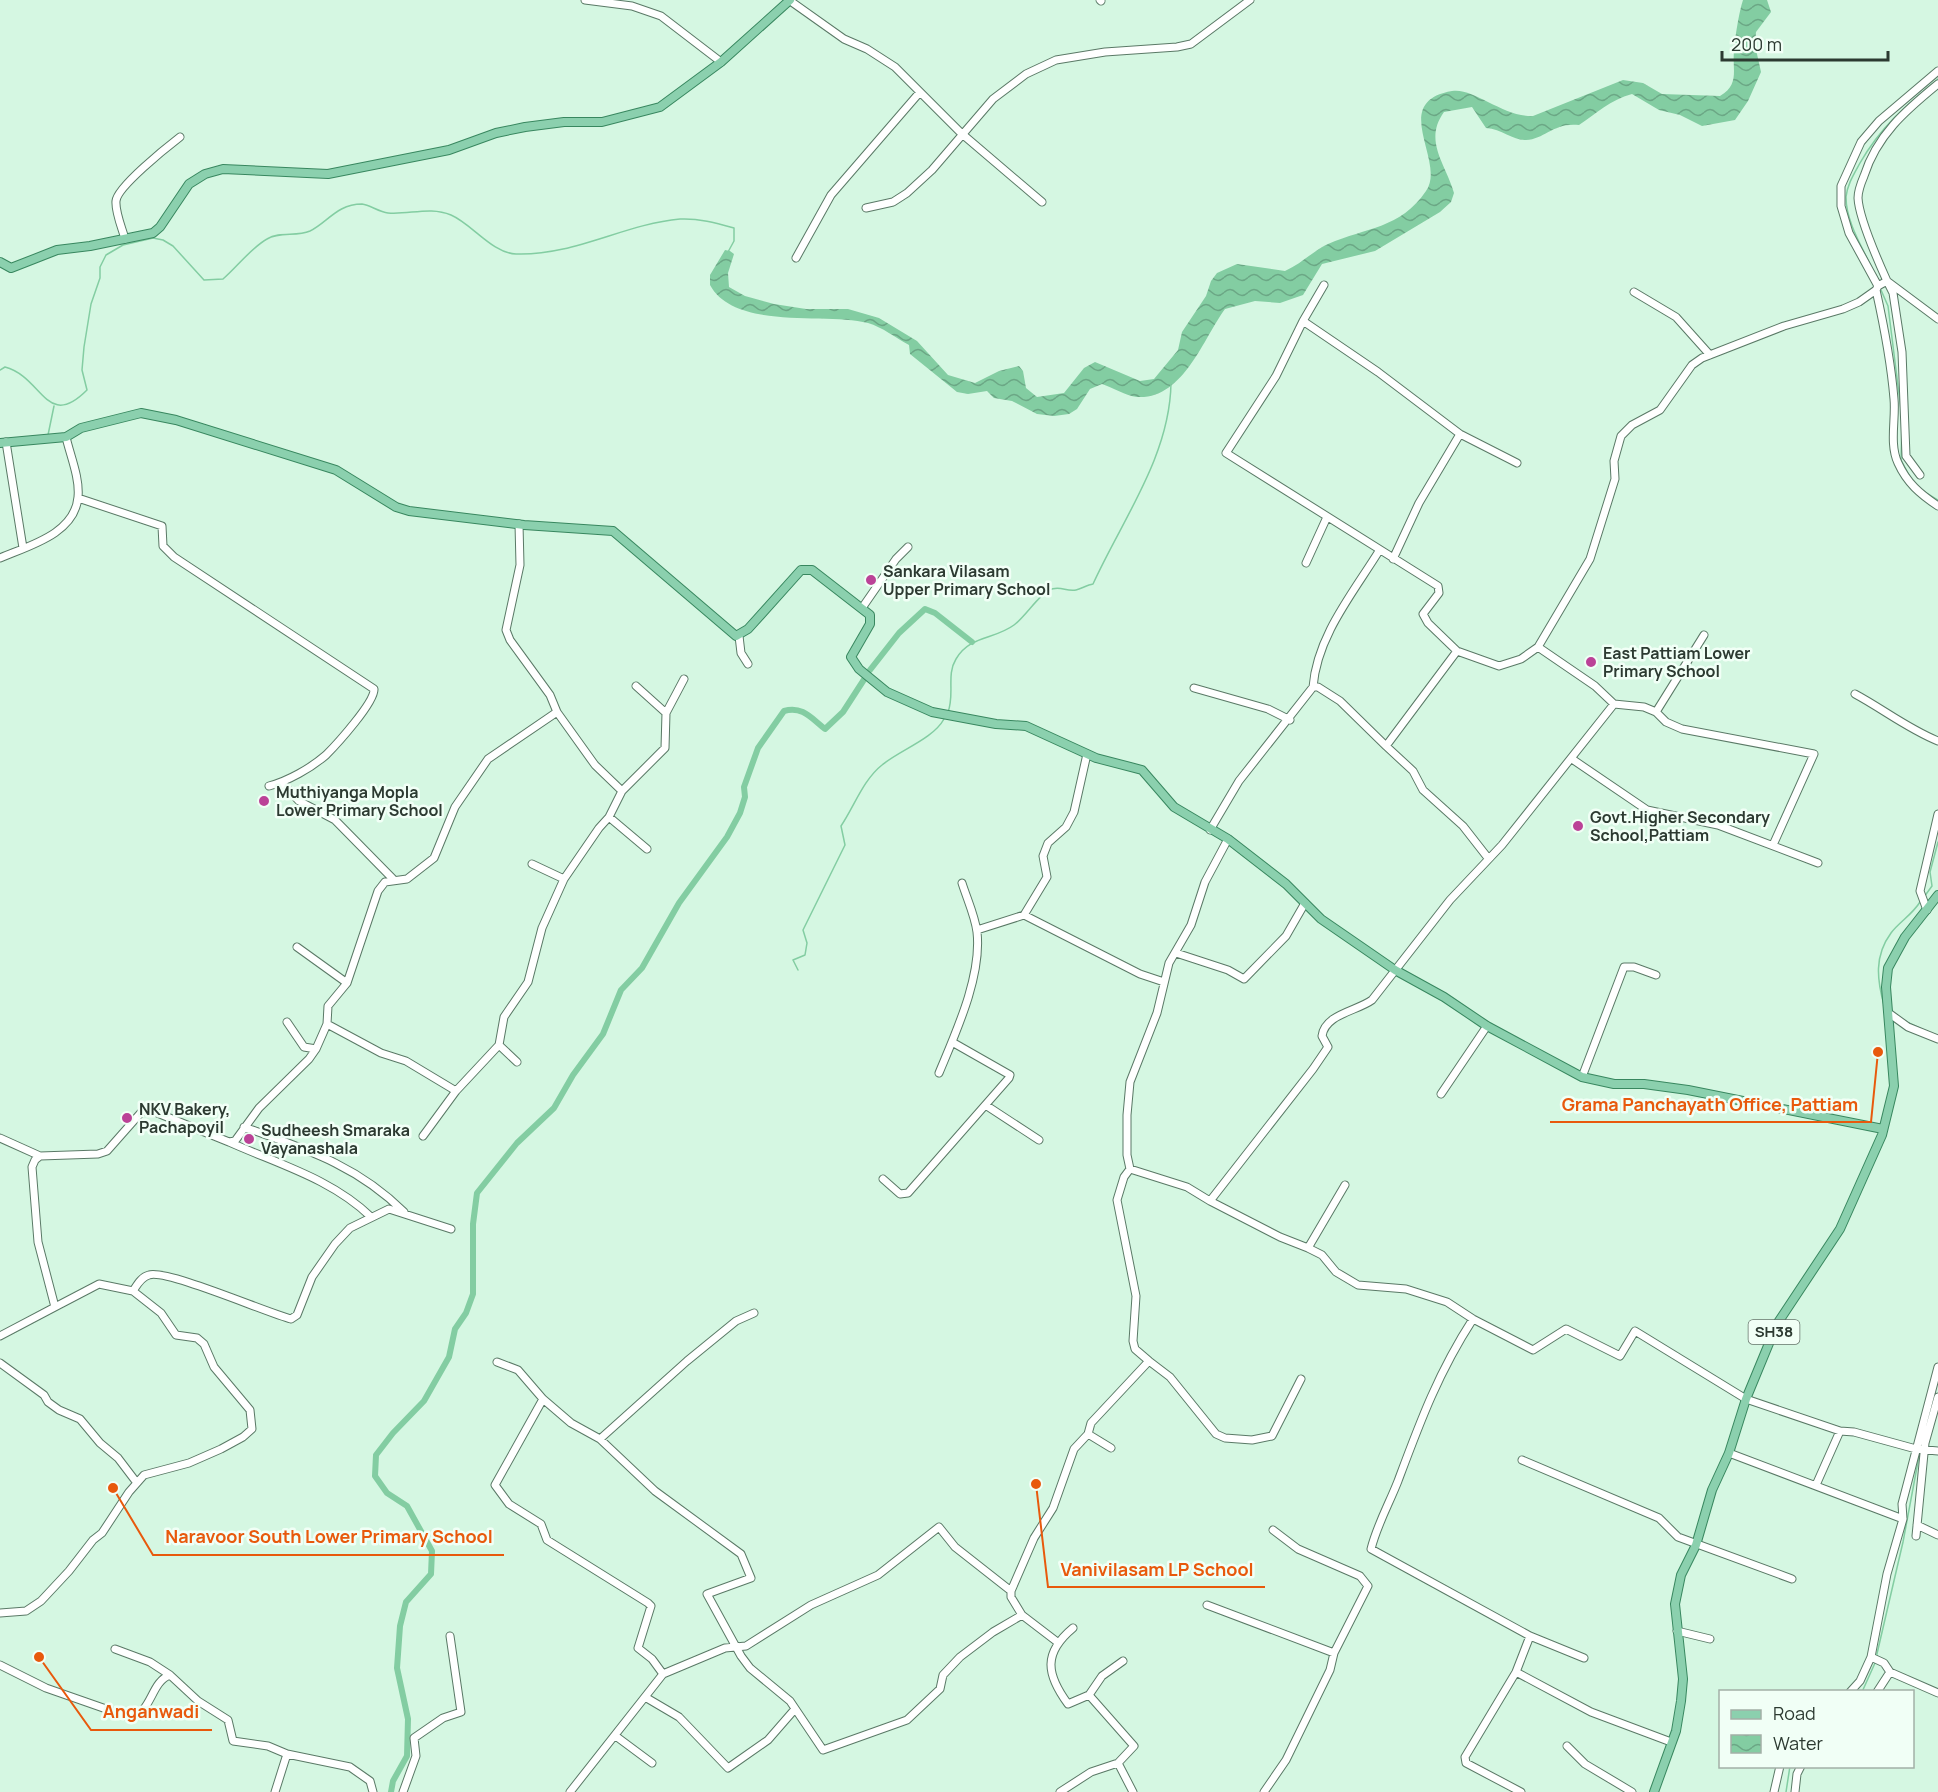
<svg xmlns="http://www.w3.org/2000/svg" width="1938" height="1792" font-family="Manrope,sans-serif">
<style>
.water{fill:url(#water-waves)}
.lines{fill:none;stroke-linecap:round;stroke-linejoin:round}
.stream{stroke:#83cda2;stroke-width:1.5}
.canal{stroke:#83cda2;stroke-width:6}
.minor-casing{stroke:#5a7966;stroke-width:9}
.major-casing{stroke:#38875f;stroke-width:10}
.minor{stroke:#fff;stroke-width:7}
.major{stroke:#8bd0ae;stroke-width:8}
.poi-dot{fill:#bb4297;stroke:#f1fff6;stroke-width:2}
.labels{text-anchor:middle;stroke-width:5;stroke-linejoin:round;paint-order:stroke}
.shield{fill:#f1fff6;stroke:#67756c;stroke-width:1.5}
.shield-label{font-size:15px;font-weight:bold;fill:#2c3a31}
.poi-label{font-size:16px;font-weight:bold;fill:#2c3a31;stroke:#f1fff6;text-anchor:start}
.leader{fill:none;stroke:#e8590c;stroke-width:2}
.callout-dot{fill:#e8590c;stroke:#f1fff6;stroke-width:2}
.callout-label{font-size:18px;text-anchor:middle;font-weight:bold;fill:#e8590c;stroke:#f1fff6;stroke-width:5;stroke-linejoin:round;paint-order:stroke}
</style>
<defs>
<pattern id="water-waves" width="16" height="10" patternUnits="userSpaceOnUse" patternTransform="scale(1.5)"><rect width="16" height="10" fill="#83cda2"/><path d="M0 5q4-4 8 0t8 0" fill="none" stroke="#6ba785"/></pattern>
</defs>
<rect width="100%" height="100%" fill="#d5f7e2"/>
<path class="water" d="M1743 0H1767L1771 12 1756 32 1755 45 1761 72 1748 101 1735 120 1702 126 1680 115 1659 110 1632 94C1610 100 1597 113 1579 125 1554 122 1545 139 1526 140 1514 141 1502 129 1486 128L1472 107 1444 112C1423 141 1446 164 1454 193L1451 202 1440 212 1375 251 1322 264 1303 295 1280 303 1255 301 1225 309C1203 339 1183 400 1137 397 1126 396 1112 387 1102 384L1090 389 1077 409 1069 414 1054 416 1037 414 1012 401 994 398 987 391 968 394 957 392 910 354 909 345C896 338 882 327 868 323 826 312 735 331 710 285V275L725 250 730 251 734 254 728 273 729 287 745 296 774 304 806 309H848L879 318 917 341 948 375 975 383 999 371 1019 366 1023 371 1026 388 1037 397 1064 393 1084 368 1095 362 1140 381 1154 379 1178 350 1182 332 1206 296 1211 281 1217 273 1237 264 1285 271C1301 264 1313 251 1328 244 1367 227 1400 229 1426 191 1447 162 1388 102 1452 91 1473 87 1503 117 1533 116L1623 80 1643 83 1662 94 1720 96C1740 84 1732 70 1734 51 1735 38 1739 12 1743 0Z"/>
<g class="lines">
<path class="stream" d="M1875 275C1865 251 1846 224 1846 197 1847 185 1854 174 1860 163 1880 128 1906 105 1938 79
M1881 290 1888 306 1901 410
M0 370 5 367C43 377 46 431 87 390L82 370 84 347 91 304 100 278V267L106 255 123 245 153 238 163 240 173 246 204 280 223 279C237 267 251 248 267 239 280 231 296 237 310 231 327 223 337 204 362 204 370 205 379 212 388 213 409 215 430 206 451 215 472 224 492 253 516 254 574 256 624 224 680 219 698 218 716 223 734 228V241L728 252
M1902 424 1901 460 1910 477
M48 435 54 406
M1923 491 1938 500
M948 712C955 694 946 675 956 659 970 635 994 640 1014 625 1024 618 1039 595 1049 590 1060 585 1066 592 1076 590 1081 589 1087 585 1093 584 1122 520 1170 456 1171 383
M1924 897 1932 886 1930 872 1938 842
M798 970 793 960 805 955 807 943 803 930 845 845 841 826C854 807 863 780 882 765 900 750 933 739 944 719
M1884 1005C1877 980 1874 956 1891 933 1899 922 1912 915 1920 902
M1909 1023 1926 1031
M1925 1429 1928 1419
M1876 1658 1903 1542 1920 1451
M1862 1692 1875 1663
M1786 1792 1790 1766"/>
<path class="canal" d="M870 670 899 633 925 609 935 613 972 642
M391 1792 393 1781 407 1756 408 1719 397 1668 400 1626 406 1602 431 1574 432 1551 407 1506 387 1493 375 1476 376 1455 393 1433 424 1401 449 1357 455 1329 466 1313 473 1294V1224L477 1193 517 1143 554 1108 573 1075 603 1034 621 990 642 968 679 903 727 837 740 813 745 797 744 787 758 748 784 711C803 706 811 718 825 729L843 712 865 678"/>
<defs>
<path id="minor" d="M585 0 632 6 661 16 721 62
M789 0 844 39 867 49 895 67 961 133 1042 202
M1100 0 1101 1
M1938 71 1879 121 1861 142 1841 186V206L1849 233 1878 286 1876 290C1884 326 1891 362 1894 399 1896 419 1889 444 1898 463 1907 483 1920 494 1938 506
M866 208 893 202 907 193 932 170 993 99 1026 74 1056 60 1105 52 1177 47 1191 44 1250 0
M125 239C122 228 115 212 116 201 117 187 167 147 180 137
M796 258 831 195 920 92
M1324 285 1303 321 1276 376 1226 453 1438 586 1439 593 1423 614 1428 623 1457 651
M1878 286 1887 281C1878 261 1859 219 1858 198 1858 190 1861 183 1864 176 1877 135 1905 111 1938 84
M1634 292 1676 317 1710 355
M1303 321 1378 372 1460 434 1517 463
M6 442 23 548
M1920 475 1906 456 1902 352 1893 293 1887 281 1938 319
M78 498 162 526 163 546 174 557 374 689C375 702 337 744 326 755 311 768 288 781 269 786
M0 558C28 546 75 534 78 497 80 478 70 455 66 437
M1393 559 1419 503 1460 434
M1306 563 1327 517
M862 608 896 559 908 547
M739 636 741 653 748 664
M1538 647 1595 686 1614 704 1644 707 1656 712 1666 722 1682 729 1814 754 1773 845
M636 686 666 713
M1313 687C1317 636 1353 593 1379 551
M1194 688 1268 709 1290 720
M1855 694C1883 709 1908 729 1938 741
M557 712 595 765 622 791
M1656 712 1704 635
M1386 746 1413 771 1423 790 1463 826 1488 858
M1572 759 1647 810 1718 825 1818 863
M282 783 299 801 335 820 393 879
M609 817 647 849
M1210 830 1239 781 1313 687H1318L1340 701 1386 746 1457 651 1499 666 1521 659 1538 647 1590 559 1615 479 1614 461 1621 436 1632 425 1660 410 1692 365 1702 358 1784 326 1843 309 1859 302 1876 290
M532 864 564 879
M1927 910 1920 891 1938 814
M1024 915 1140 974 1164 982
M977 930 1024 915 1047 877 1043 856 1048 843 1066 827 1074 812 1087 754
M297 947 347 983
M1176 953 1228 970 1244 979 1286 936 1305 903
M1890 1014 1908 1027 1938 1039
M287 1022 304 1047 316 1049
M327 1024 381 1053 406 1061 456 1091
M499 1045 517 1062
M939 1073C956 1032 982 976 977 932 975 916 967 899 962 883
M1582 1077 1624 967H1634L1656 975
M1441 1094 1487 1026
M987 1106 1039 1140
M244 1127C305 1149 357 1165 404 1212
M423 1136 456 1091 499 1045 504 1017 528 982 542 928 564 879 599 828 609 817 622 791 665 748 666 713 684 679
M0 1138 40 1156
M229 1142C278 1164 332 1179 371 1217
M1130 1169 1127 1155V1115L1130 1082 1157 1013 1169 963 1191 925 1205 882 1228 839
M883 1179 900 1194 908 1193 1009 1078 1010 1075 952 1042
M1210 1201 1313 1069 1328 1047 1322 1036C1325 1014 1357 1011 1372 1000L1450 900 1502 845 1614 704
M1308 1248 1345 1185
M55 1307 99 1284 133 1291
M1473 1319C1438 1373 1420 1422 1398 1481 1389 1504 1377 1525 1371 1549L1530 1636 1584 1658
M0 1336 55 1307 38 1242 32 1167 35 1160 40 1156 98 1154 107 1151 145 1108 229 1142 235 1141 259 1108 309 1059 316 1049 327 1024 328 1006 347 983 378 891 385 882 407 879 434 858 455 807 488 759 557 712 550 695 510 640 506 630 520 565 519 524
M1149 1361 1170 1377 1216 1434 1225 1438 1252 1440 1272 1436 1301 1379
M497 1362 518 1370 543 1399 571 1423 600 1439 655 1491 741 1554 751 1578 707 1594 741 1656 750 1668 790 1701 823 1750 907 1720 940 1689 943 1675 960 1657 993 1632 1022 1615 1011 1597V1591L1034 1538 1053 1508 1074 1449 1088 1434 1091 1423 1149 1361 1135 1349 1133 1341 1136 1296 1117 1200 1124 1177 1130 1169 1187 1187 1210 1201 1280 1237 1308 1248 1322 1255 1336 1272 1358 1285 1406 1289 1447 1302 1473 1319 1533 1350 1566 1329 1620 1356 1635 1331 1746 1399 1840 1431 1854 1432 1916 1449 1938 1451
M0 1363 44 1395 48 1402 59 1410 80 1419 100 1443 118 1458 137 1483
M543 1399 495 1485 509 1504 541 1524 547 1540 648 1603 651 1606 638 1648 652 1659 663 1674
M1088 1434 1111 1448
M600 1439 687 1361 736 1321 754 1313
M1729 1453 1903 1519
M1522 1460 1659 1518 1678 1537 1792 1579
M1816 1485 1840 1431
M1917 1525 1938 1535
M1916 1536 1925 1443 1938 1397
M1207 1605 1334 1653
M0 1613 26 1611 41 1601 69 1571 93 1540 102 1533 129 1492 144 1475 189 1463 221 1449 243 1437 252 1429 250 1410 214 1367 204 1344 197 1338 176 1335 161 1313 133 1291C137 1285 141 1277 149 1275 166 1269 265 1312 291 1319L297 1315 312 1277 335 1244 350 1228 389 1209 451 1229
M1022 1615 1056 1641
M1073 1628C1043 1653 1046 1674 1068 1704L1089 1695 1102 1676 1123 1661
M1677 1631 1710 1639
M115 1649 150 1662 170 1675
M1871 1657 1884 1663 1890 1672 1877 1692
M0 1665 46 1688 129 1717C152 1715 150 1682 170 1675L198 1701 228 1720 233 1741 268 1746 287 1754 350 1767 370 1781 373 1792
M1516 1672 1591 1712 1671 1742
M1890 1672 1938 1693
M1850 1692 1860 1681 1871 1657 1887 1574 1903 1519 1902 1504 1938 1367
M645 1697 679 1717 728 1768 768 1740 795 1709
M617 1737 652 1763
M1567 1746 1585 1764 1632 1792
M1118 1763 1133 1792
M275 1792 287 1754
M403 1792 416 1756 414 1738 443 1718 461 1712 450 1636
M570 1792 663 1674 725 1648 746 1646 811 1605 878 1575 939 1527 955 1547 1011 1591
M1060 1792 1091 1772 1118 1763 1134 1746 1089 1695
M1264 1792 1286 1760 1330 1670 1334 1653 1368 1586 1360 1576 1298 1549 1273 1530
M1521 1792 1466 1763 1465 1757 1516 1672 1530 1636
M1774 1792 1780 1766
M1795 1792 1797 1774 1801 1766"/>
<path id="major" d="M0 262 11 268 57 250 90 246 153 233 160 227 189 184 205 174 223 169 328 174 449 150 496 133 525 127 564 122H602L660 107 721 62 790 0
M0 443 66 437 81 428 141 413 176 420 336 470 396 507 409 511 524 525 613 531 736 636 748 629 801 570H812L870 615V624L851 657 859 669 887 692 932 712 996 724 1026 726 1096 758 1142 770 1174 807 1228 839 1286 884 1321 919 1395 970 1444 997 1487 1026 1582 1077 1614 1084H1644L1688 1090 1883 1129
M1654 1792 1676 1731 1681 1701 1683 1679 1675 1604 1681 1575 1696 1545 1712 1490 1729 1453 1746 1399 1777 1324 1840 1229 1882 1135 1894 1086 1886 987 1888 968 1905 937 1938 895"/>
</defs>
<use href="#minor" class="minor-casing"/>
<use href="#major" class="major-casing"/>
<use href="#minor" class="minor"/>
<use href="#major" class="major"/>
</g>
<g class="poi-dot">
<circle cx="871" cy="580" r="6"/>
<circle cx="1591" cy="662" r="6"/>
<circle cx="264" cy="801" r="6"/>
<circle cx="1578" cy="826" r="6"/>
<circle cx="127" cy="1118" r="6"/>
<circle cx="249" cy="1139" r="6"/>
</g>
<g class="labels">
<rect class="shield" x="1748.5" y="1320" width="51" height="24" rx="4.5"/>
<g class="shield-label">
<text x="1774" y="1337">SH38</text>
</g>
<g class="poi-label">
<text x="883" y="577">Sankara Vilasam<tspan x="883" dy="18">Upper Primary School</tspan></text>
<text x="1603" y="659">East Pattiam Lower<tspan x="1603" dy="18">Primary School</tspan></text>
<text x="276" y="798">Muthiyanga Mopla<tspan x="276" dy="18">Lower Primary School</tspan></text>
<text x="1590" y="823">Govt.Higher Secondary<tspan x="1590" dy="18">School,Pattiam</tspan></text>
<text x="139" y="1115">NKV Bakery,<tspan x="139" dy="18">Pachapoyil</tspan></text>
<text x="261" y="1136">Sudheesh Smaraka<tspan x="261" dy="18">Vayanashala</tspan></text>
</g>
</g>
<path class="leader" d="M1878 1052L1871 1122H1550M113 1488L153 1555H504M1036 1484L1048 1587H1265M39 1657L91 1730H212"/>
<g class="callout-dot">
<circle cx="1878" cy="1052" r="6"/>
<circle cx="113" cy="1488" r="6"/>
<circle cx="1036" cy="1484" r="6"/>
<circle cx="39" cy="1657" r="6"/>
</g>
<g class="callout-label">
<text x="1710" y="1111">Grama Panchayath Office, Pattiam</text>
<text x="329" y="1543">Naravoor South Lower Primary School</text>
<text x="1157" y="1576">Vanivilasam LP School</text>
<text x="151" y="1718">Anganwadi</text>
</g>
<rect x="1719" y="1690" width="195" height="78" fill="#f1fff6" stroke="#a2b0a7" stroke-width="1.5"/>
<rect x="1731" y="1710" width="30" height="9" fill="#8bd0ae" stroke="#a2b0a7" stroke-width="1.5"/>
<text x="1773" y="1720" font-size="18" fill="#2c3a31">Road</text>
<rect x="1731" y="1735" width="30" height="18" fill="url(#water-waves)" stroke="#a2b0a7" stroke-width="1.5"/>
<text x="1773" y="1750" font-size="18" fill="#2c3a31">Water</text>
<path d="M1722 51v9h166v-9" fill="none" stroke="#2c3a31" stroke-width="3"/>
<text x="1731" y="51" font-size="18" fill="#2c3a31" stroke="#f1fff6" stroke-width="4.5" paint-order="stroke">200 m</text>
</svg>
